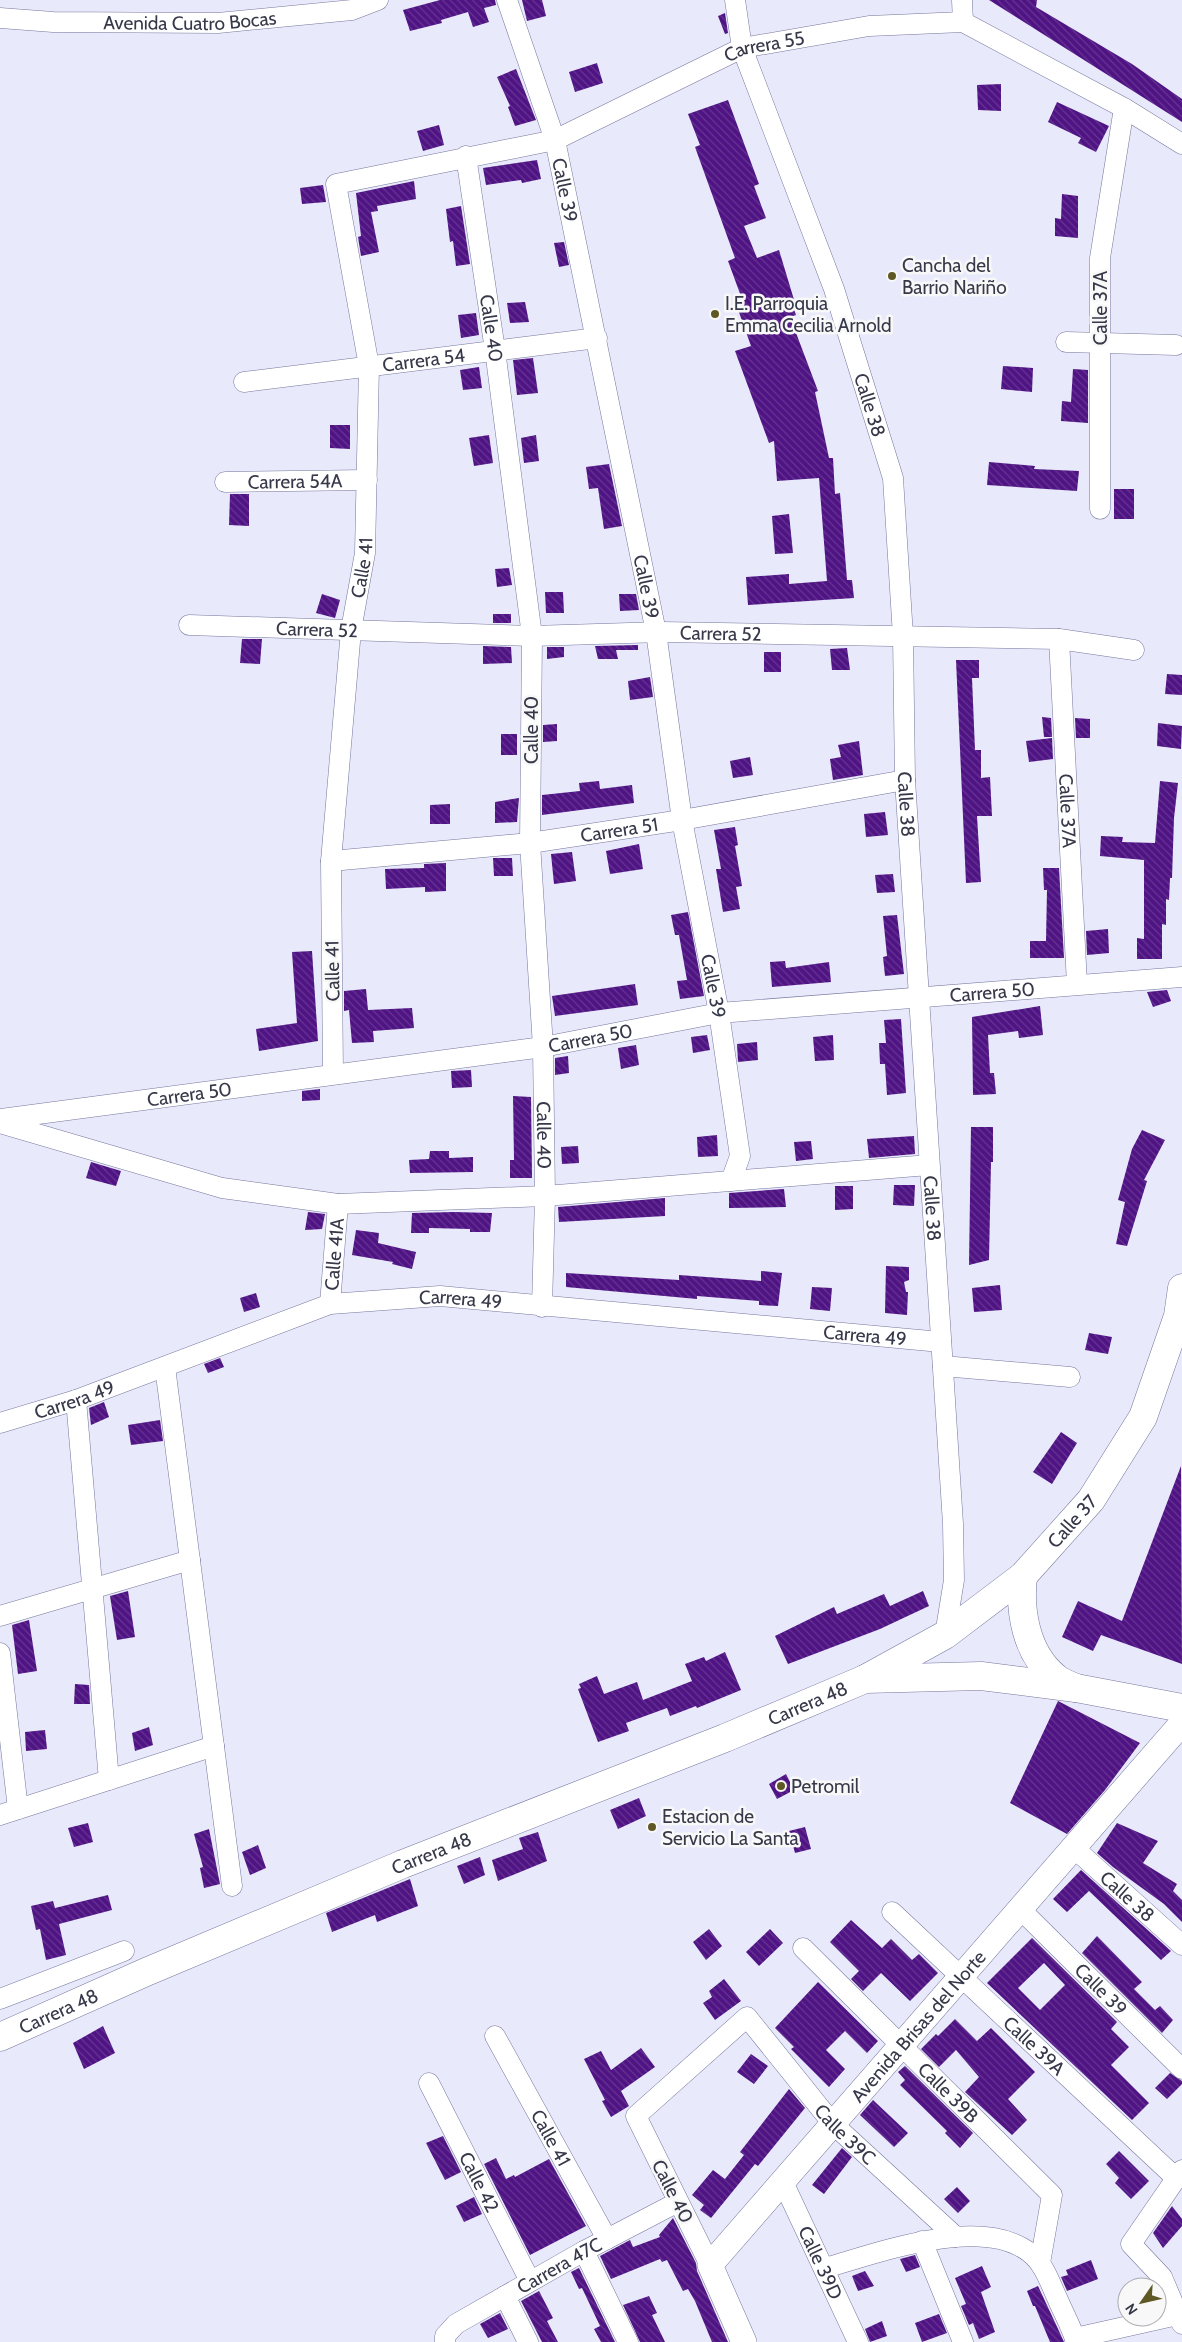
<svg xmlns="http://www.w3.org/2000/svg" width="1182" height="2342" font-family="Cabin,sans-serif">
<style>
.building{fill:url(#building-back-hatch);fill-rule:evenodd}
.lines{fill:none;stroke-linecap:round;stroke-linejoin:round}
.minor-casing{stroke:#75779d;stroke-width:21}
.tertiary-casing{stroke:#75779d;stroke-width:26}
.secondary-casing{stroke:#75779d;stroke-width:29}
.primary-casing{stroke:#75779d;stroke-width:29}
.minor{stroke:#fff;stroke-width:20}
.tertiary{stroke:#fff;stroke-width:25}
.secondary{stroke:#fff;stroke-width:28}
.primary{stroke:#fff;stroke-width:28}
.poi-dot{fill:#5e5824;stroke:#f8f8f8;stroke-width:2}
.labels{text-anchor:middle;stroke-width:5;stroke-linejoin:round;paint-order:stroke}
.street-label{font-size:19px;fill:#373849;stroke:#f8f8f8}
.poi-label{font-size:19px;fill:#373849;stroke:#f8f8f8;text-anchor:start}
</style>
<defs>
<pattern id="building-back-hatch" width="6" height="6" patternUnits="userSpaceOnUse" patternTransform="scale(1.25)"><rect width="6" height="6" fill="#4f1384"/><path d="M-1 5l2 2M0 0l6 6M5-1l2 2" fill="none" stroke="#663692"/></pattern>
</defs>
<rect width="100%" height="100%" fill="#e8e9fb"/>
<path class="building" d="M440 0H495L496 5 484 8 489 22 473 27 468 12 441 20 442 23 410 31 403 10Z
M522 0H542L546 16 527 21Z
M989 0H1037L1036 7 1132 64 1182 99V122Z
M725 13 728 33 725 34 718 16Z
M597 63 603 83 575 92 569 72Z
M516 69 536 120 515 126 508 107 510 106 497 77Z
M1001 84V111L978 110 977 85Z
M728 100 759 184 754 186 766 218 744 226 757 258 779 250 795 303 792 304 796 315 790 317 818 391 815 392 829 458H833L835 494 840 493 847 580H852L854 598 748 605 746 577 789 574V584L827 581 819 478 777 481 774 441 769 443 735 351 751 346 735 301 742 299 728 261 735 258 695 147 700 145 688 114Z
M1057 102 1109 126 1096 152 1078 143 1081 138 1048 122Z
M439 125 444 145 423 151 417 131Z
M537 160 541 179 522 183 521 180 486 185 483 168Z
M414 181 416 199 377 206 378 211 371 212 379 252 361 256 358 237 361 236 356 193Z
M323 185 326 202 302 204 300 188Z
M1062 194 1078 196V238L1055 236V218L1061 219Z
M461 206 470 264 456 266 453 241 450 242 446 209Z
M564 242 569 265 559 267 554 243Z
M525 302 529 322 510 323 507 303Z
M476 313 479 335 461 338 458 315Z
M533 358 538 393 517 395 513 360Z
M1003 366 1033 368 1032 392 1001 389Z
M479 367 482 388 463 390 460 370Z
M1073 369 1088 370V423L1061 421 1062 401 1071 402Z
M330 425H350V449L330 448Z
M489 435 493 463 474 466 469 438Z
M536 435 539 461 524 463 521 438Z
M989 462 1035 466 1034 469 1079 471 1077 491 987 485Z
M609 464 622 526 604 529 598 488 589 489 586 467Z
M1114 489H1134V519H1114Z
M230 494H249V526L229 525Z
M789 514 793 553 775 554 772 516Z
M509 568 512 585 497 587 495 569Z
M545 592H563L564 613H546Z
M322 594 340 600 335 618 316 613Z
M619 594H636L639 610 620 611Z
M493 614H511V623H493Z
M242 639H262L260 664 240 663Z
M638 645V650H616L618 659H598L595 646Z
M483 646 511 647 512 663 483 664Z
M547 647H564V657L547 659Z
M847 648 850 670H832L830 649Z
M764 652H781V672H764Z
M956 660H979V678H972L975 750H981V778L990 777 992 816H977L981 882 966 883Z
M1167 674 1182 675V695L1165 694Z
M650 677 653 697 630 700 628 681Z
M1042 717 1051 718 1052 737H1044Z
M1075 718 1090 719V738H1076Z
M1158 723 1182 726 1181 749 1157 746Z
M557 724V741L543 742V725Z
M501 734H517V755H501Z
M1052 738 1053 759 1029 762 1026 741Z
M859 741 863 775 833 780 830 759 841 757 838 745Z
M750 757 753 775 733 778 730 761Z
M599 781 600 789 632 785 634 803 542 815V795L580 791 579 783Z
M1160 781 1178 783 1174 818 1172 878H1170L1169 900 1166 899V925L1162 924V959H1137V938L1144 939V860L1100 856 1101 836 1123 837 1122 842 1155 843Z
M519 798 517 822 495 823V802Z
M450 804V824H430V805Z
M885 812 888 835 866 837 864 814Z
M735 827 738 845 735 846 742 886 736 887 740 909 723 912 716 869H721L714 830Z
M639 844 643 869 610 874 606 851Z
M572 852 576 881 554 884 551 854Z
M493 858H512L513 876H494Z
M446 863V891L425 892V887L386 889 385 869 424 868V864Z
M1043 868H1059L1064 958H1030V941H1046L1047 890H1044Z
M893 874 895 892 877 893 875 875Z
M688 912 704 996 680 999 677 981 687 980 679 935H675L671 915Z
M897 915 904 974 885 976 883 957 887 956 883 916Z
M1108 929 1109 953 1087 955 1086 931Z
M312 951 318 1041 259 1051 256 1029 297 1023 292 952Z
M785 961 786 968 829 962 831 982 772 987 770 962Z
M635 984 638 1005 555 1016 552 996Z
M366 989 368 1010 412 1008 414 1028 373 1031 374 1042 352 1043 349 1010 344 1011V991Z
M1167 990 1171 1001 1153 1007 1147 992Z
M1040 1006 1043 1035 1019 1038 1018 1031 988 1035 990 1073H994L996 1094 973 1095 972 1017Z
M901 1019 906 1093 887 1095 885 1064H880L879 1043H886L884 1020Z
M707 1035 710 1050 693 1053 691 1037Z
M833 1035 834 1060 815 1061 813 1037Z
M757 1042 758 1060 738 1062 737 1044Z
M636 1045 639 1065 621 1069 618 1048Z
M568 1056 569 1073 555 1075V1058Z
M471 1070 472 1087 452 1088 451 1071Z
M320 1089V1100L302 1101V1091Z
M513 1096 531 1097 532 1178H510V1160H514Z
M971 1127H993V1162H991L989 1260 969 1265Z
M1142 1130 1165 1140 1144 1180 1147 1181 1127 1246 1116 1244 1125 1202 1118 1200 1132 1149Z
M717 1135 718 1156 698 1157 697 1137Z
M914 1136 915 1154 869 1158 867 1139Z
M811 1141 813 1159 796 1161 794 1142Z
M578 1146 579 1163 562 1164 561 1147Z
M430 1151H449V1158L473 1157V1172L410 1173 409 1160 429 1159Z
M91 1162 121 1171 116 1186 86 1178Z
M894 1185H915L914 1206 893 1205Z
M835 1186H853V1209L835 1210Z
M784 1189 786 1207 729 1208V1193Z
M665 1198V1216L559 1222 558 1207Z
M308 1212 325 1214 322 1229 305 1230Z
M454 1212 492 1213 490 1232H470V1229L429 1228V1233H411L412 1213Z
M356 1230 379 1233 378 1243 416 1252 412 1269 392 1264 393 1262 352 1255Z
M886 1266 909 1267V1280L904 1282 906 1292H908L907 1315 885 1313Z
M761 1271 782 1273 778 1306 759 1305V1301L697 1296V1299L566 1287V1273L679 1280V1275L761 1281Z
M1000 1285 1002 1310 974 1312 972 1288Z
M812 1287 832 1288 830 1311 810 1309Z
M256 1293 260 1307 244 1312 240 1298Z
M1089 1333 1112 1337 1108 1354 1085 1350Z
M220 1358 224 1367 208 1373 204 1364Z
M104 1402 109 1417 91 1425 89 1408Z
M160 1420 163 1441 131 1445 128 1425Z
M1061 1432 1077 1443 1052 1484 1033 1472Z
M1181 1466 1182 1664 1101 1635 1093 1651 1062 1637 1078 1601 1122 1621Z
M128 1591 135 1637 117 1640 110 1596Z
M923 1591 929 1606 880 1629 788 1664 775 1636 834 1607 837 1614 884 1594 890 1606Z
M29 1620 37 1671 18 1674 12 1625Z
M725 1652 741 1690 697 1708 696 1706 670 1716 667 1708 626 1723 629 1731 598 1742 578 1689 581 1688 579 1684 597 1676 604 1694 637 1682 643 1700 692 1681 685 1664 704 1657 706 1661Z
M75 1684 89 1685 90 1704H74Z
M1058 1701 1140 1743 1105 1790 1067 1834 1010 1803Z
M149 1727 153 1745 135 1751 132 1733Z
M45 1730 47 1749 26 1751 25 1732Z
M786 1774 794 1790 777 1799 769 1784Z
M639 1798 646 1816 618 1829 610 1810Z
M88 1823 93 1842 74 1847 68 1828Z
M1117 1823 1158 1841 1143 1863 1177 1884 1173 1891 1182 1900V1922L1164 1904 1113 1867 1097 1853Z
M805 1827 811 1849 795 1853 789 1831Z
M209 1829 220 1884 204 1888 200 1868 203 1867 194 1834Z
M538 1832 547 1861 498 1881 492 1860 523 1849 519 1838Z
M258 1845 266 1868 250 1875 242 1852Z
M480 1857 485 1875 464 1884 457 1866Z
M1081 1870 1171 1951 1161 1960 1089 1891 1067 1912 1053 1899Z
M410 1879 418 1906 377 1922 375 1915 332 1932 326 1913Z
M108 1895 112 1910 59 1924 66 1955 46 1960 40 1929 36 1930 31 1906 53 1901 55 1908Z
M851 1920 882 1948 891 1939 912 1960 919 1954 938 1973 910 2001 881 1973 863 1991 851 1979 859 1971 830 1942Z
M709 1929 722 1946 706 1960 693 1942Z
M770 1929 783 1943 759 1966 746 1952Z
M1097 1936 1142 1982 1134 1989 1155 2010 1160 2006 1173 2020 1162 2033 1082 1953Z
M1032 1938 1117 2022 1111 2029 1129 2047 1111 2065 1149 2103 1132 2120 987 1983ZM1044 1963 1065 1985 1040 2010 1018 1988Z
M724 1979 741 2001 715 2020 703 2003 712 1997 709 1991Z
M818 1982 878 2041 867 2053 845 2031 826 2050 845 2069 829 2087 791 2049 794 2047 775 2028Z
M955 2019 977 2041 991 2028 1035 2072 1008 2099 1027 2120 1012 2135 965 2092 979 2077 956 2050 939 2067 921 2049 936 2034 938 2036Z
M103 2026 115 2053 84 2069 73 2043Z
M641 2048 655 2067 621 2091 629 2106 611 2117 602 2101 605 2100 584 2059 601 2051 611 2070Z
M751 2054 768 2066 754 2084 737 2072Z
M905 2066 973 2133 960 2148 945 2133 947 2131 900 2085 905 2080 898 2072Z
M1170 2073 1182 2081V2084L1167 2099 1155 2088Z
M789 2089 805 2108 758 2166 755 2164 711 2218 700 2210 704 2205 692 2195 713 2170 725 2179 744 2155 740 2152Z
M873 2100 908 2133 894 2147 860 2115Z
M443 2136 461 2172 445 2180 426 2143Z
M842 2148 852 2157 824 2194 812 2185Z
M1119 2151 1149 2181 1131 2199 1115 2183 1119 2178 1106 2164Z
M496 2158 506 2179 514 2175 515 2177 549 2159 586 2226 530 2255 484 2164Z
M957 2187 970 2201 958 2213 944 2199Z
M474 2197 482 2214 464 2222 456 2206Z
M1172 2206 1182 2219V2226L1163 2248 1153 2233Z
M673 2218 696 2263 697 2271 728 2342H712L695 2301 688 2289 683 2291 667 2260 662 2262 660 2259 611 2279 600 2256 630 2240 633 2247 660 2237 659 2235Z
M915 2255 920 2267 906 2272 900 2259Z
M1091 2260 1098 2279 1067 2291 1061 2277 1068 2275 1066 2270Z
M982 2266 991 2287 981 2292 995 2332 979 2339 973 2323 969 2325 961 2306 966 2304 955 2278Z
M579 2268 615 2342H601L594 2329 600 2326 582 2288 579 2289 571 2272Z
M865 2271 874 2286 858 2291 852 2276Z
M1038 2286 1059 2331 1064 2342H1050L1035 2306H1033L1027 2291Z
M539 2291 553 2318 547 2321 558 2342H542L521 2301Z
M649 2296 657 2313 652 2315 665 2342H640L623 2305Z
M500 2313 508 2329 488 2338 480 2324Z
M939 2314 947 2333 922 2342 915 2323Z
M882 2321 887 2336 870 2342 865 2329Z"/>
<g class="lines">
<defs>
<g id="minor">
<path id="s1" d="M507 0 555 140 656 632 682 820 719 1013 740 1156 731 1181"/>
<path id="s2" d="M735 0 742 48 834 289 893 478 903 636 905 780 953 1524 954 1580 945 1635"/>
<path d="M962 0 963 22"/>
<path id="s3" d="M0 18 53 22 218 23 352 10 378 0"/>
<path id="s4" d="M466 156 495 350 532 636 530 843 543 1047 545 1196 542 1307"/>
<path d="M1066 342 1176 345"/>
<path id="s5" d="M244 382 597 338"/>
<path id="s6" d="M225 482 367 480"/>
<path d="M1100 509V258L1124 108"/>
<path id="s7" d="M189 625 532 636 662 632 1059 639 1134 650"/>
<path id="s8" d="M1059 639 1077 984"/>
<path id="s9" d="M331 861 530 843 682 820 905 780"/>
<path id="s10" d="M333 1074 331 861 351 630 365 553 369 366 336 184 555 140 742 48 869 26 963 22 1124 108 1182 144"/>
<path id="s11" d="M0 1119 543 1047 719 1013 1182 977"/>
<path d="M0 1123 222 1188 338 1204 545 1196 929 1165"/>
<path id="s12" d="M330 1304 338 1204"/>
<path d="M943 1366 1070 1377"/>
<path d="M165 1367 232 1886"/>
<path d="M76 1400 109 1780"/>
<path id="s13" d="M0 1423 76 1400 330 1304 440 1296 941 1342"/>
<path d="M0 1616 190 1560"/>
<path d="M0 1653 18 1809"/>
<path d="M0 1815 214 1746"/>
<path id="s14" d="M1074 1848 1182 1945"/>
<path id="s15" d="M1020 1909 1182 2069"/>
<path id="s16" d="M892 1912 1177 2179"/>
<path id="s17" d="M803 1948 1052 2195 1040 2263"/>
<path d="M0 1999 124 1951"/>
<path id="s18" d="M495 2036 607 2239"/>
<path id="s19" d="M429 2083 530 2281"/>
<path d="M1182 2170 1131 2244 1162 2277 1182 2324"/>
<path id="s20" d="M783 2182 858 2342"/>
<path d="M922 2241 963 2342"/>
<path d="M584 2251 628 2342"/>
<path id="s21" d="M710 2265 636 2116 747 2017 833 2124 956 2237"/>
<path d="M825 2268C878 2253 979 2215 1029 2252 1044 2263 1050 2283 1058 2300 1064 2314 1072 2328 1076 2342"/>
<path d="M505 2296 528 2342"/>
<path d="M1075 2338 1182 2314"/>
<path id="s22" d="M445 2342V2336L456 2324 584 2251 678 2202"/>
</g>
<g id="tertiary">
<path id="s23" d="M744 2342 710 2265 1182 1723"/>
</g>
<path id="secondary" d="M865 1679 981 1676 1076 1688 1182 1708"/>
<g id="primary">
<path d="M1023 1576C1019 1611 1026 1653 1055 1677 1060 1682 1069 1685 1076 1688"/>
<path id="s24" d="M0 2037 146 1972 403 1864 725 1738 865 1679 945 1635 1023 1576 1091 1500 1143 1417 1178 1316 1182 1288"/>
</g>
</defs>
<use href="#minor" class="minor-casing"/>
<use href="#tertiary" class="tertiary-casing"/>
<use href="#secondary" class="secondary-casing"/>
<use href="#primary" class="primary-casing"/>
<use href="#minor" class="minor"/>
<use href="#tertiary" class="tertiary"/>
<use href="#secondary" class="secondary"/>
<use href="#primary" class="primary"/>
</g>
<g class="poi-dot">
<circle cx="892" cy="276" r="5"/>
<circle cx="715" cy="314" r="5"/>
<circle cx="781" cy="1786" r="5"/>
<circle cx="652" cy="1827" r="5"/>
</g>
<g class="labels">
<g class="street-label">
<text dy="7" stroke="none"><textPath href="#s3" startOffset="190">Avenida Cuatro Bocas</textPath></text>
<text dy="7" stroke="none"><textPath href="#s10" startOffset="1349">Carrera 55</textPath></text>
<text dy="7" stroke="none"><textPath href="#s1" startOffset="199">Calle 39</textPath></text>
<text transform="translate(1100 308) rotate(-90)" y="7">Calle 37A</text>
<text dy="7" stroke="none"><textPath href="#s4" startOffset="174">Calle 40</textPath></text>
<text dy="7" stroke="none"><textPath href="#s5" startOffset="181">Carrera 54</textPath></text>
<text dy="7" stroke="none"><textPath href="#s2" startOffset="428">Calle 38</textPath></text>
<text dy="7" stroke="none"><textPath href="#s6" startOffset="70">Carrera 54A</textPath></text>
<text dy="7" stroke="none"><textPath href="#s10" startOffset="508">Calle 41</textPath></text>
<text dy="7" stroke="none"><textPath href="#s1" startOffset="604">Calle 39</textPath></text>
<text dy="7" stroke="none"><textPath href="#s7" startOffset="128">Carrera 52</textPath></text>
<text dy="7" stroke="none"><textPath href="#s7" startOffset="532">Carrera 52</textPath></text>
<text transform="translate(531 730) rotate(-90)" y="7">Calle 40</text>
<text dy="7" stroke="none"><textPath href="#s2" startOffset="831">Calle 38</textPath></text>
<text dy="7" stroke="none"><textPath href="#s8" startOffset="172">Calle 37A</textPath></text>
<text dy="7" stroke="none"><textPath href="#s9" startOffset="290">Carrera 51</textPath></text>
<text transform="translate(332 971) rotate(-91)" y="7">Calle 41</text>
<text dy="7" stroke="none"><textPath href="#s1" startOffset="1009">Calle 39</textPath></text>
<text dy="7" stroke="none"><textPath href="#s11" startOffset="1001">Carrera 50</textPath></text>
<text dy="7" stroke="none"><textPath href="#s11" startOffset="596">Carrera 50</textPath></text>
<text dy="7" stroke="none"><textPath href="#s11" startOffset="191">Carrera 50</textPath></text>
<text dy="7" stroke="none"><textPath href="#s4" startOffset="984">Calle 40</textPath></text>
<text dy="7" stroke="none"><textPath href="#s2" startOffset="1236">Calle 38</textPath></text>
<text dy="7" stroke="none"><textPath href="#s12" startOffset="50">Calle 41A</textPath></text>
<text dy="7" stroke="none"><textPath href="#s13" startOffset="482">Carrera 49</textPath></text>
<text dy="7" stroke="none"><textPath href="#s13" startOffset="888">Carrera 49</textPath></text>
<text dy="7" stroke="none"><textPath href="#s13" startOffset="78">Carrera 49</textPath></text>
<text dy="7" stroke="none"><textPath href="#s24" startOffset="1199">Calle 37</textPath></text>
<text dy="7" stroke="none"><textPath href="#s24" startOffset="874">Carrera 48</textPath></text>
<text dy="7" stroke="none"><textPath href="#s24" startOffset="469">Carrera 48</textPath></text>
<text dy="7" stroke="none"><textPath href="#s14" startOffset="72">Calle 38</textPath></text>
<text dy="7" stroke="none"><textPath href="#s15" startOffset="114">Calle 39</textPath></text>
<text dy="7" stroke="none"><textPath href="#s24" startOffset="64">Carrera 48</textPath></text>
<text dy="7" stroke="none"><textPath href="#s23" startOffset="401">Avenida Brisas del Norte</textPath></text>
<text dy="7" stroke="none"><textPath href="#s16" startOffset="195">Calle 39A</textPath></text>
<text dy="7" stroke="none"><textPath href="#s17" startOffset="205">Calle 39B</textPath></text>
<text dy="7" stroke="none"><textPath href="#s21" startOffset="468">Calle 39C</textPath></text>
<text dy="7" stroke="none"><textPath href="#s18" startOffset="116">Calle 41</textPath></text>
<text dy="7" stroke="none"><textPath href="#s19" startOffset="111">Calle 42</textPath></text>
<text transform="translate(673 2191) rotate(63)" y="7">Calle 40</text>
<text dy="7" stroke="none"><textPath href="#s20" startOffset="89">Calle 39D</textPath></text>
<text dy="7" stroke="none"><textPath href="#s22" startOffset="141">Carrera 47C</textPath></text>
</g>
<g class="poi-label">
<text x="902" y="272">Cancha del<tspan x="902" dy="22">Barrio Nariño</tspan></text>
<text x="725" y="310">I.E. Parroquia<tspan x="725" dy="22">Emma Cecilia Arnold</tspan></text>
<text x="791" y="1793">Petromil</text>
<text x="662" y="1823">Estacion de<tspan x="662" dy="22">Servicio La Santa</tspan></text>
</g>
</g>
<g transform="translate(1142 2302) rotate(236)"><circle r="24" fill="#f8f8f8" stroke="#ababb2"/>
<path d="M0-4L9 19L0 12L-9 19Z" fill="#5e5824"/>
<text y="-8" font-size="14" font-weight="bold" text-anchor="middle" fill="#373849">N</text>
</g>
</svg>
